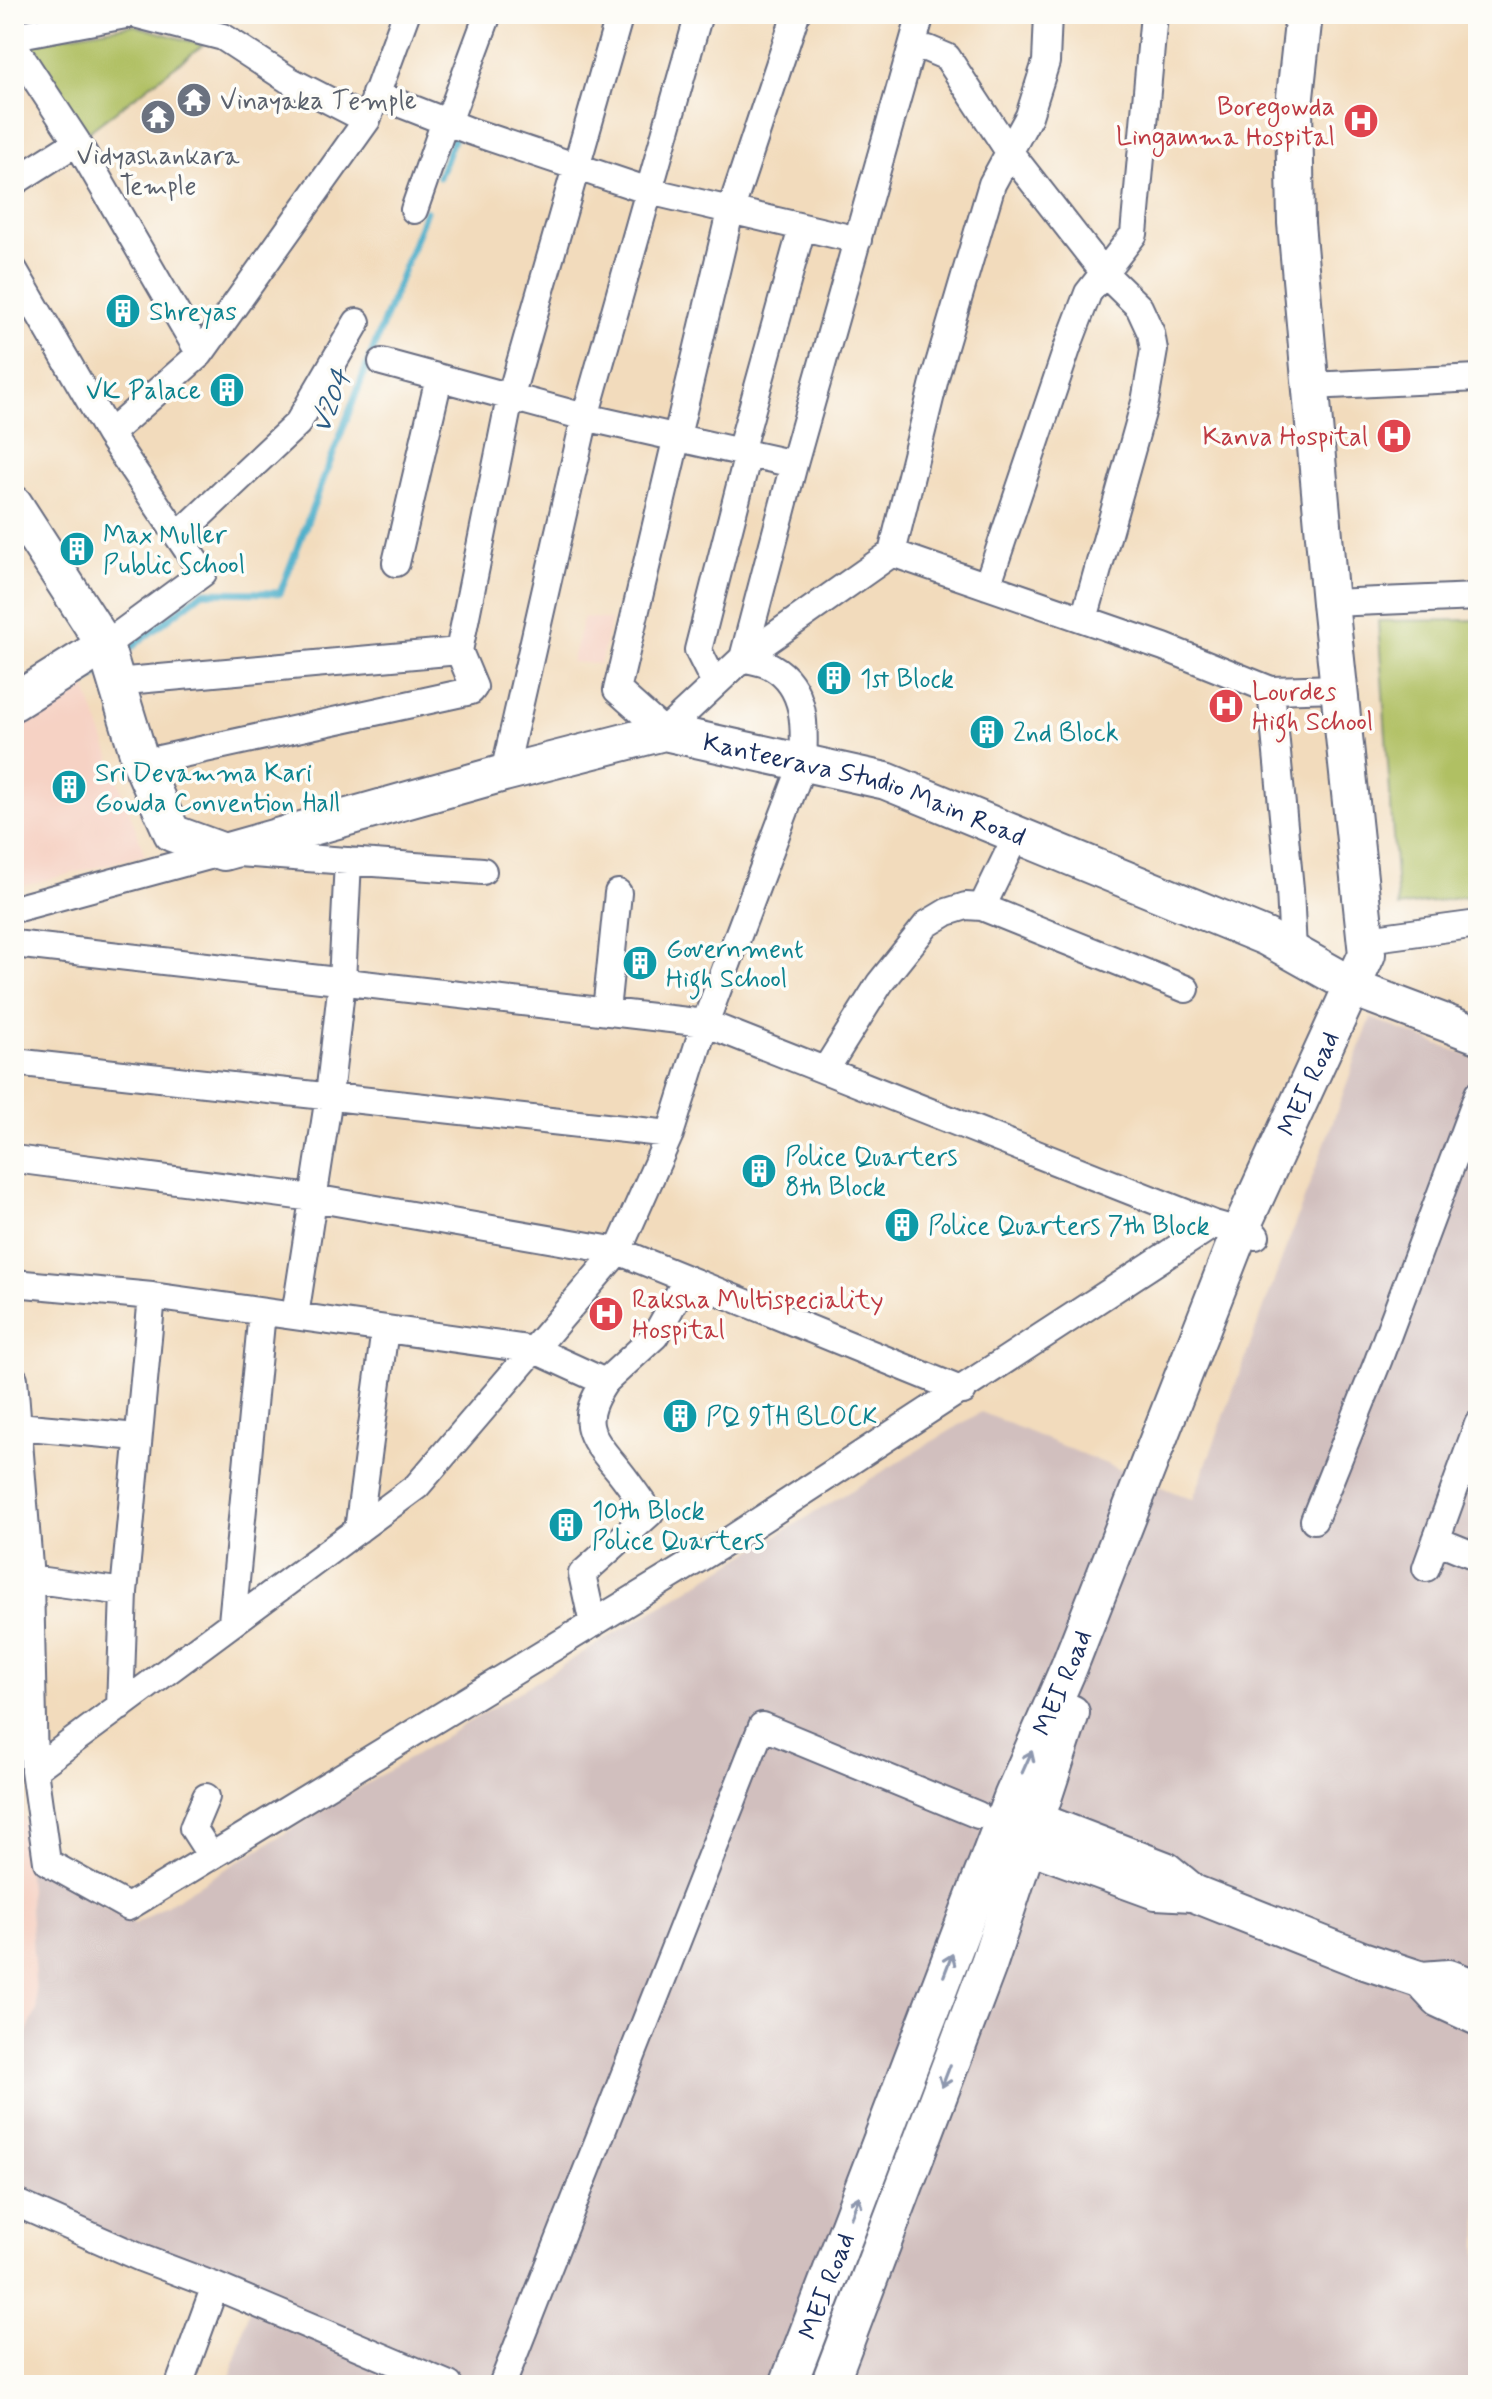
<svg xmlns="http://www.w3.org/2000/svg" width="1492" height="2399" font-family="Mynerve,sans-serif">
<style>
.built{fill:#f6d2c4}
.industrial{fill:#d1bfbe}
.green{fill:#b0c063;stroke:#667860;stroke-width:2}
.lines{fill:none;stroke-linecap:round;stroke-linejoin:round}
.stream{stroke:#4aadc9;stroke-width:7}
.street-casing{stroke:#666b7f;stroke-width:30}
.secondary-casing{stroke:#666b7f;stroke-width:40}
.street{stroke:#fff;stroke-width:26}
.secondary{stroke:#fff;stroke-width:36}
.oneway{stroke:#8d97ae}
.labels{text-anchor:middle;stroke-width:7;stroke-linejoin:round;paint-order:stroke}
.worship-label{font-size:26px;fill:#5b616d;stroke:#fdfcf7;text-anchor:start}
.health-label{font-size:26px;fill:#be3a42;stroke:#fdfcf7;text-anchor:end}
.culture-label{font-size:26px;fill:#0d838f;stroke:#fdfcf7;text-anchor:start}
.street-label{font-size:26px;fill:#1b2f5e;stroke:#fdfcf7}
.water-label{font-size:28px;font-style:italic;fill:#2b5b83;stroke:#fdfcf7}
</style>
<rect width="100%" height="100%" fill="#fdfcf7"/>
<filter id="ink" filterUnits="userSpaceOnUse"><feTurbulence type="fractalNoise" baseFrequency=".0125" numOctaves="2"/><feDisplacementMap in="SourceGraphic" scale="16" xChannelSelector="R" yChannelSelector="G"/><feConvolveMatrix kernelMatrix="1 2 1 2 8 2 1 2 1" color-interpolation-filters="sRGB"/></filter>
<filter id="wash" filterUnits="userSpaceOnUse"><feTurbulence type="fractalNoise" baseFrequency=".006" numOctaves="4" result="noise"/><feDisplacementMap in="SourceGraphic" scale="32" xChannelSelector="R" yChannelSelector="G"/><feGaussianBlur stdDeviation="1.8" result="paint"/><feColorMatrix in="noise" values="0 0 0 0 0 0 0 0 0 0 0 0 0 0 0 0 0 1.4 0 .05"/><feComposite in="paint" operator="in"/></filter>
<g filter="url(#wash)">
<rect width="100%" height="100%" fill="#f2dbbc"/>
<path class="built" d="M584 617 611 620 600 664 571 662Z
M82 677 145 855 14 888V718Z
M14 1685 38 2010 14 2059Z"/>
<path class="industrial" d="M1371 1018 1478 1060V2385H228L252 2298 14 2202V2059L37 2010 27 1862 135 1924 981 1412 1193 1500Z"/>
<path class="green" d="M133 25 203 45 87 133 23 43Z
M1478 620V895L1398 907 1378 621Z"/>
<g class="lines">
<path class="stream" d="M439 177 456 132
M120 656 203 592 280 593 426 211
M86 682 101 671"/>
</g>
</g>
<g filter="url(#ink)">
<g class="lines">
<defs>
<path id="street" d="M134 14 223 37 289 80 367 120
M796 14 730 212 617 690 664 732 743 658 794 464 921 14
M14 36 131 14
M14 46 77 142 200 354
M928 49 947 57 1008 150 1105 274 1139 307 1151 333 1154 350 1145 402 1084 619
M375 94 470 131 649 191 858 240
M448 122 488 14
M14 182 77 142
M414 210 445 121
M14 270 109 434
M382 362 585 417 794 464
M1311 386 1478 378
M740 452 802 228
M178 536 298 423 357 322
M892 553 936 374 992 184 1029 116 1046 62 1048 14
M396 563 439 378
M987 586 1070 340 1088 293 1134 234 1154 14
M1330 603 1478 597
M105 645 203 573 109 434 200 354 367 120 406 14
M743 658 892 553 1164 647 1271 690 1290 889 1293 951
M115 682 459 651
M715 684 698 650 748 454
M1271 690 1339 688
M141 763 471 691 474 687 459 651 510 398 620 14
M504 773 585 417 699 14
M982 907 1017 835
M14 909 224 852 483 871
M1382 937 1478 924
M14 944 705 1023 1214 1224
M606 1011 618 893
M14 1062 670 1134
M826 1069 880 983 927 924 947 912 966 906 982 907 1186 989
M14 1159 313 1198 618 1251 963 1391
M14 1283 152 1296 535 1350 605 1382 655 1336 687 1279
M295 1316 329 1096 342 981 348 861
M14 1379 30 1579 34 1770 47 1862 128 1907 733 1538 1214 1224 1256 1236
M18 1426 137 1437
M1314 1520 1378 1361 1478 1094
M358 1530 385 1329
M1436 1540 1478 1557
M1426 1568 1478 1424
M30 1579 124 1592
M232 1622 262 1312
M593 1624 582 1574 650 1513C638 1498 628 1481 615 1466 588 1434 579 1420 605 1382
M120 1707 124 1592 152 1296
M34 1770 417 1486 618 1251 670 1134 705 1023 803 763C805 729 807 687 772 667 764 662 752 661 743 658
M206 1797 193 1828 211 1856
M14 2202 141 2258 215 2286 449 2385
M179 2385 215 2286
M502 2385 762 1726 978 1815"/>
<g id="secondary">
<path id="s1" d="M14 504 105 645 141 763 172 833 224 852 504 773 664 732 886 781 1266 937 1366 993 1478 1035"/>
<path d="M14 702 105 645"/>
<path d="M1012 1815 1048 1825 1165 1870 1193 1893 1362 1960 1422 1980 1449 1978 1478 1989"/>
<path d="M1005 1836 1156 1891 1193 1893"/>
<path d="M1426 1985 1439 1999 1478 2017"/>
<path id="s2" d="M788 2385 1013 1795 1069 1667 1240 1231 1367 954 1330 603 1296 223 1294 106 1304 14"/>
<path d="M829 2385 989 1963 1071 1713"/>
</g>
</defs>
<use href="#street" class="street-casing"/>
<use href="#secondary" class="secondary-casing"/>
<use href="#street" class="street"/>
<use href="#secondary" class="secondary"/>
</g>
<defs><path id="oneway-shaft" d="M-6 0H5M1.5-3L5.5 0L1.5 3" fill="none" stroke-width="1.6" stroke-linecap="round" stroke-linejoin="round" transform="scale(2)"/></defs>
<g class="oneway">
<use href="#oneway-shaft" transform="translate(1027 1762) rotate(-66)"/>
<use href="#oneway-shaft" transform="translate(948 1965) rotate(-69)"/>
<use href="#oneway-shaft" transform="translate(946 2076) rotate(111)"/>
<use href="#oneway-shaft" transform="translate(855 2207) rotate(-69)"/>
</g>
</g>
<defs>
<symbol id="temple-disc" viewBox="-11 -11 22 22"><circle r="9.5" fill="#6b7280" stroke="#fdfcf7"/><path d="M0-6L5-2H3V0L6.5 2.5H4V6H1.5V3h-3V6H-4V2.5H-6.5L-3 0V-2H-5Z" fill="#fff"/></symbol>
<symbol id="hospital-disc" viewBox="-11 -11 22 22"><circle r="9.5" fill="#e0444e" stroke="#fdfcf7"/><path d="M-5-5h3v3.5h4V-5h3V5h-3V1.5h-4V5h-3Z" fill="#fff"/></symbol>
<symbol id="building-disc" viewBox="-11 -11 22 22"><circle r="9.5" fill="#0f9aa8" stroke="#fdfcf7"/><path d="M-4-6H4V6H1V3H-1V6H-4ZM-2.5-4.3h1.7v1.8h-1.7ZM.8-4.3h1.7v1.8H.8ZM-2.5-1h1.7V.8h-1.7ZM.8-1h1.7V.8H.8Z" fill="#fff"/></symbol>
</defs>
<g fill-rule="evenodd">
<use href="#temple-disc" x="174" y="80" width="40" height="40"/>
<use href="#temple-disc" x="138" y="97" width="40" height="40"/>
<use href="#hospital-disc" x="1341" y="101" width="40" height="40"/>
<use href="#building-disc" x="103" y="291" width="40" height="40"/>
<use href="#building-disc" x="207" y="370" width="40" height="40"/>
<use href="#hospital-disc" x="1374" y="416" width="40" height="40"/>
<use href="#building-disc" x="57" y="529" width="40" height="40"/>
<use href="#building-disc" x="814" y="658" width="40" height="40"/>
<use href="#hospital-disc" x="1206" y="686" width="40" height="40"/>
<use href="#building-disc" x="967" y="712" width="40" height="40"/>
<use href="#building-disc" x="49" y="767" width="40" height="40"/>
<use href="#building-disc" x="620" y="943" width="40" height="40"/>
<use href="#building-disc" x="739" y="1151" width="40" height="40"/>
<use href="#building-disc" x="882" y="1205" width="40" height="40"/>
<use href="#hospital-disc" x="586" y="1294" width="40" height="40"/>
<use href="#building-disc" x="660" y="1396" width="40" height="40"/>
<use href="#building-disc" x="546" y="1505" width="40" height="40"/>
</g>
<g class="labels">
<g class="worship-label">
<text x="220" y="109">Vinayaka Temple</text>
<text x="158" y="164" text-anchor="middle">Vidyashankara<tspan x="158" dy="30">Temple</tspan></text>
</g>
<g class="health-label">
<text x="1335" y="115">Boregowda<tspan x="1335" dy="30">Lingamma Hospital</tspan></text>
<text x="1368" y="445">Kanva Hospital</text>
<text x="1252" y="700" text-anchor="start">Lourdes<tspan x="1252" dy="30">High School</tspan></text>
<text x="632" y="1308" text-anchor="start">Raksha Multispeciality<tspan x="632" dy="30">Hospital</tspan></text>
</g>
<g class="culture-label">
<text x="149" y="320">Shreyas</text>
<text x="201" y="399" text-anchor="end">VK Palace</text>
<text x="103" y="543">Max Muller<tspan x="103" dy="30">Public School</tspan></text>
<text x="860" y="687">1st Block</text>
<text x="1013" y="741">2nd Block</text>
<text x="95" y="781">Sri Devamma Kari<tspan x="95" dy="30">Gowda Convention Hall</tspan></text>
<text x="666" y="957">Government<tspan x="666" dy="30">High School</tspan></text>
<text x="785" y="1165">Police Quarters<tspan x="785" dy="30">8th Block</tspan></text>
<text x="928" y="1234">Police Quarters 7th Block</text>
<text x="706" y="1425">PQ 9TH BLOCK</text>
<text x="592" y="1519">10th Block<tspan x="592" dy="30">Police Quarters</tspan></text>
</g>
<g class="street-label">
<text dy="9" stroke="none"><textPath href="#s1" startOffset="1088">Kanteerava Studio Main Road</textPath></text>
<text dy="9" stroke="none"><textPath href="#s2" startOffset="1402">MEI Road</textPath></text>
<text dy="9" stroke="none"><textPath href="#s2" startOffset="754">MEI Road</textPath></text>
<text dy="9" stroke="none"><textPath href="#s2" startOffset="106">MEI Road</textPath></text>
</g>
<g class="water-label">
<text transform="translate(330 401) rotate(-69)" y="10">V204</text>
</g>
</g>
<rect width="1492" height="2399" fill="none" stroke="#fdfcf7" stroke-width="48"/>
</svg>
